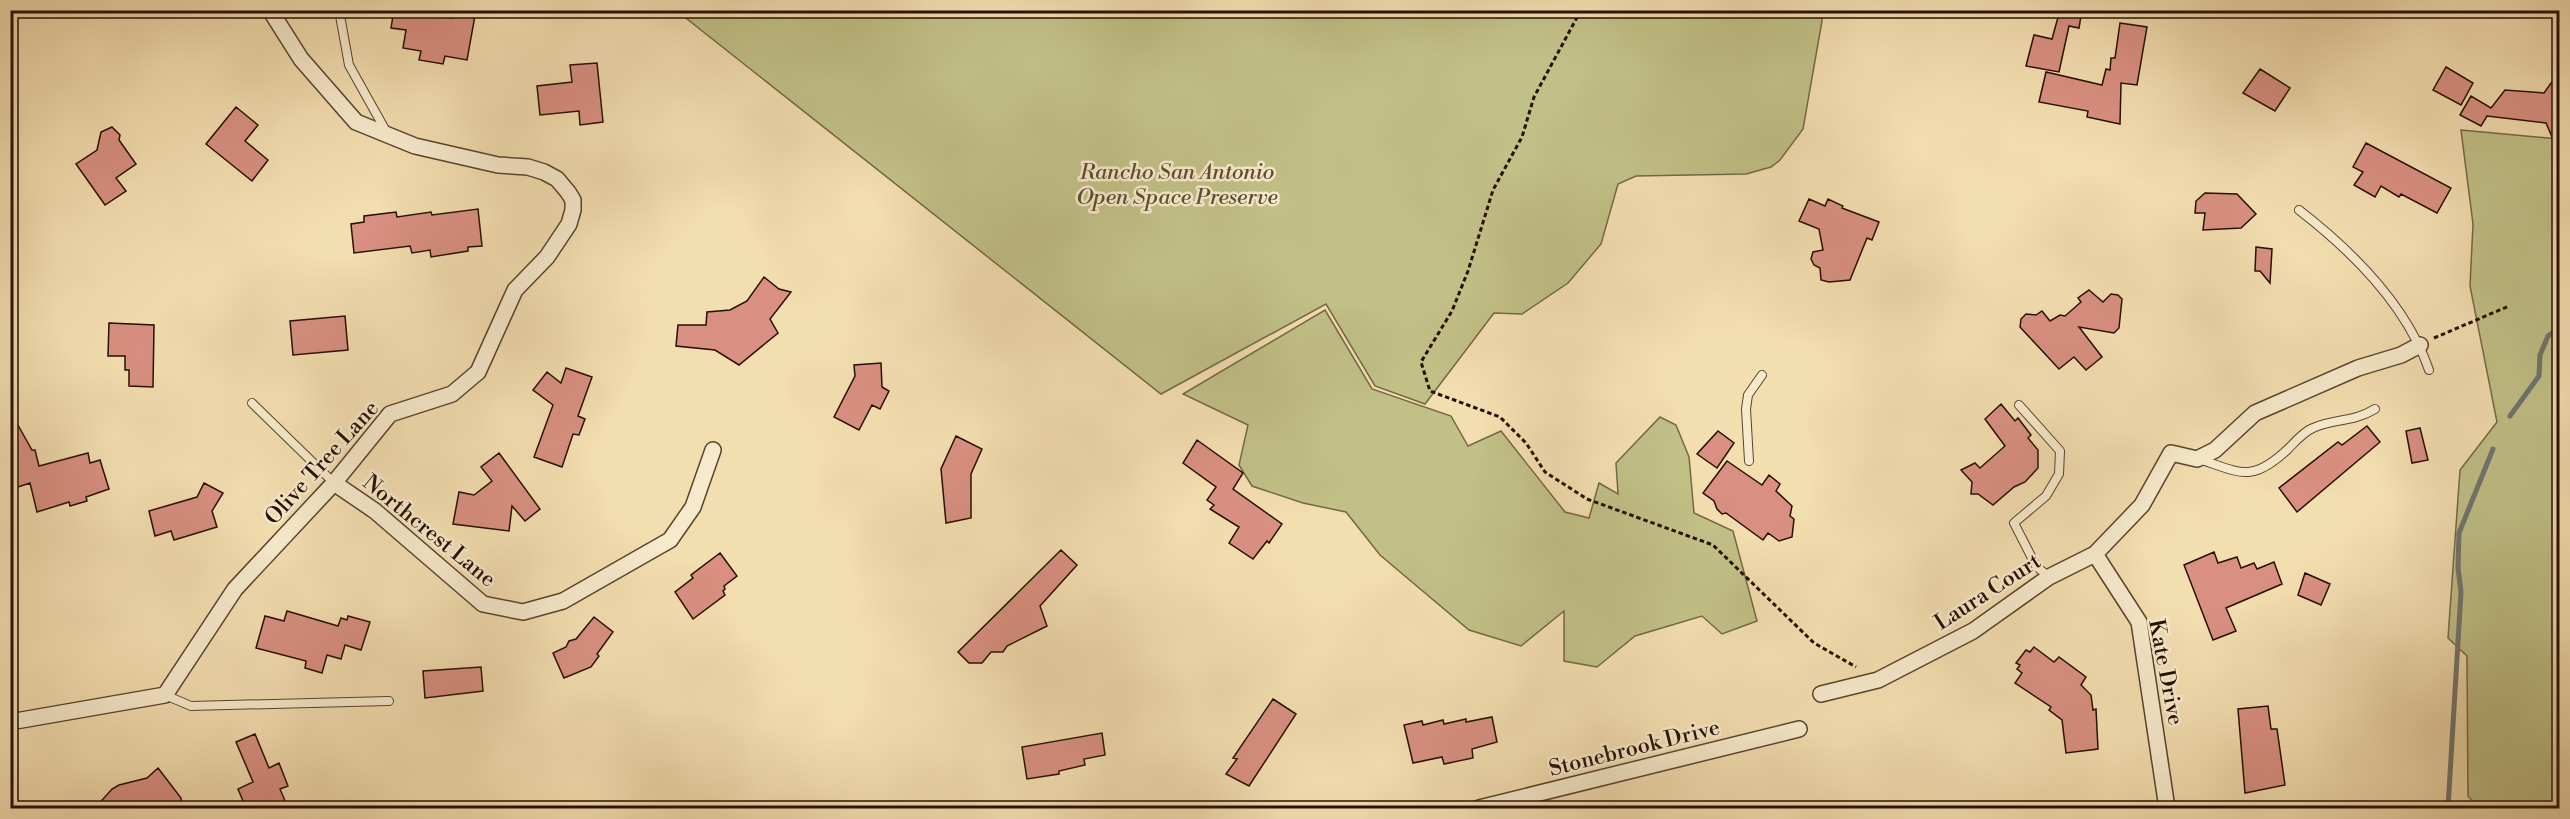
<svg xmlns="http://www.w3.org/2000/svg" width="2570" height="819" font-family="'Libre Bodoni',serif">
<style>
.green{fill:#c1c087;stroke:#746845;stroke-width:1.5}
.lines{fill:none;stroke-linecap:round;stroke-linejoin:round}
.stream{stroke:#6f756f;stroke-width:5}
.building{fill:#d99082;stroke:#260f03;stroke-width:1.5}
.service-casing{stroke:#59432e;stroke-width:10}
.minor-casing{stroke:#59432e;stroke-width:18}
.path{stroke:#260f03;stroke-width:3;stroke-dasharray:4.5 3;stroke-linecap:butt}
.service{stroke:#f7eacc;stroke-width:8}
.minor{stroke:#f7eacc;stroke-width:15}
.labels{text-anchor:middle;stroke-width:5;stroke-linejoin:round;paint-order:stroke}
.park-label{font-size:22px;font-style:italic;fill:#5c4d31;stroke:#f7eacc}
.street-label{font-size:22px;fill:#260f03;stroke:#f7eacc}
</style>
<rect width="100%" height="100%" fill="#f3deb0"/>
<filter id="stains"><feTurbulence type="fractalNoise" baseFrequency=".00333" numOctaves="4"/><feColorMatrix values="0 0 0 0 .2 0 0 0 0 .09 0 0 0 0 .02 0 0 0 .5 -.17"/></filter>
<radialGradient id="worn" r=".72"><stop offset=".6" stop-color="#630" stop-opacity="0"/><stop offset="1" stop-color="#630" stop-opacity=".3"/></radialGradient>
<path class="green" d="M1821 11 1822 21 1803 129 1780 160 1771 167 1746 174 1636 176 1618 184 1601 244 1568 283 1522 314 1494 313 1425 404 1375 386 1326 304 1161 394 677 11Z
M2461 130 2559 139V808H2479L2468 796 2467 656 2448 638 2460 470 2497 422 2470 286 2473 224Z
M1325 310 1372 389 1451 416 1468 446 1501 431 1565 512 1589 518 1599 483 1618 494 1616 463 1660 417 1676 425 1689 457 1694 513 1733 531 1757 621 1722 634 1702 616 1635 636 1597 667 1564 661V611L1521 646 1469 630 1380 555 1346 512 1303 503 1252 486 1239 465 1248 425 1183 394Z"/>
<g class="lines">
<path class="stream" d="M2510 416 2539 376 2540 355 2548 336 2560 327
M2448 808 2461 592 2458 568 2459 533 2493 449"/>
</g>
<path class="building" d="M394 10 452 18 453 10H476L467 60 445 56 443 64 419 60 421 51 403 48 406 30 391 28Z
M2060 10H2082L2079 28 2069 26 2059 72 2026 66 2034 35 2052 39Z
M2120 23 2147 27 2137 85 2121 83 2120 124 2087 117 2088 111 2039 102 2046 72 2102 85 2106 69 2110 70 2111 58H2115Z
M597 63 603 122 580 125 579 111 540 115 537 86 572 82 570 65Z
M2446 67 2473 83 2461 105 2433 90Z
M2260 69 2290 88 2275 111 2243 93Z
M2559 72V153L2546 123 2487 116 2481 126 2460 115 2471 96 2491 108 2505 90 2544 93Z
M236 107 258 125 245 141 268 160 252 181 206 144Z
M112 127 120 135 119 140 136 164 116 178 126 191 105 205 76 164 97 150 101 132Z
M2366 143 2451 188 2437 213 2401 194 2399 197 2381 186 2375 197 2354 185 2363 172 2353 167Z
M2205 193 2237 194 2256 214 2241 228 2203 230 2205 213H2195L2196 201Z
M1809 199 1825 206 1828 199 1843 206 1842 208 1879 222 1872 240 1867 238 1850 280 1829 282 1821 280 1820 268 1814 265 1811 259 1813 252 1823 250 1819 229 1799 221Z
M478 209 482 246 468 247V251L431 257 430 250 412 253 410 246 354 253 351 224 364 222V216L396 212 397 217 431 212 432 215Z
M2256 247 2272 249 2270 283 2260 271H2255Z
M764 277 779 289 791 292 770 319 778 333 739 365 715 350 676 346 678 325H706L707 312 730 310 747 301Z
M2089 290 2103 302 2111 294 2118 295 2122 299 2119 328 2114 333 2079 327 2102 357 2086 370 2074 357 2059 369 2020 327 2021 319 2026 314 2036 315 2042 311 2050 321 2060 315 2065 316 2081 302 2078 298Z
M345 316 348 350 293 355 290 321Z
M109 323 154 325 153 387 129 386V370H125V356H108Z
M881 363 882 387 889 391 880 409 872 405 859 430 834 417 855 376 854 365Z
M566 368 592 377 578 416 585 419 579 435 573 434 562 467 534 457 553 405 533 390 547 372 561 383Z
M2001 404 2015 421 2018 418 2031 435 2028 438 2038 450V468L2025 482 2014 487 1993 505 1978 494H1971L1972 482 1961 470 1975 463 1980 468 2005 446 1985 419Z
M10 411 32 450H35L39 466 88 453 90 463 100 460 109 489 86 497 87 501 70 506 69 502 37 512 30 483 18 487 10 456Z
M2367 426 2380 442 2297 512 2279 488 2338 442 2342 445Z
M2420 428 2428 460 2412 463 2406 431Z
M1718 431 1734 443 1717 468 1697 454Z
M956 436 982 449 971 474V518L946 523 941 469Z
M1197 440 1243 473 1233 489 1282 524 1269 543 1267 541 1253 559 1229 543 1239 527 1210 509 1214 505 1207 500 1216 487 1183 463Z
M499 453 540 509 525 521 512 506 509 531 453 524 459 492 474 495 492 481 481 467Z
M1727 461 1762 485 1769 475 1780 484 1776 491 1792 506 1790 516 1794 519 1792 537 1779 541 1768 533 1763 540 1726 513 1722 514 1717 509 1714 501 1703 493Z
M204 483 223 493 212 511 217 527 174 540 171 531 155 536 149 511 197 497Z
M1061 550 1077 565 1040 606 1047 626 1007 646 1003 652H991L982 663H969L958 652Z
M2214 552 2218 563 2237 557 2241 568 2254 563 2257 569 2274 562 2282 584 2226 608 2236 631 2213 640 2184 565Z
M720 553 737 576 724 586 725 589 723 591 725 595 693 619 675 592 693 578 691 575Z
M2305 573 2330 584 2321 605 2298 595Z
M287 611 338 626 341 618 347 620 348 616 370 622 361 650 345 645 341 659 327 655 322 673 305 668 306 661 256 648 265 616 284 621Z
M594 617 613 632 597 654 599 656 591 667 564 678 553 653 566 647 569 641 576 639Z
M2034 647 2054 662 2059 657 2086 677 2081 685 2091 695 2093 710 2096 709 2098 749 2066 753 2062 720 2049 710 2051 707 2015 683 2022 673 2017 669 2020 665 2016 663 2026 650 2030 652Z
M481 667 483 691 425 698 423 671Z
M1273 699 1296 714 1249 786 1226 774 1237 759 1233 758Z
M2268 706 2271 729H2277L2285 785 2245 793 2238 709Z
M1492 717 1497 742 1472 749 1473 758 1444 764 1442 757 1413 763 1404 725 1422 721 1423 725 1443 720 1444 724 1466 719V722Z
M1102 733 1105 755 1084 759 1085 765 1059 771V774L1027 779 1022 747Z
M255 734 269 768 279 763 288 786 280 789 288 808H246L238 789 253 782 236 742Z
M158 768 181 798 182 808H95L112 789 119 785 147 778Z"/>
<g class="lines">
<defs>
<path id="service" d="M339 10 349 65 387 133
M2299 210C2352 251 2407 306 2429 370
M252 403 334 483
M2019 405 2060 451 2059 474 2046 496 2014 523 2036 566 2049 577
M2199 459C2241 473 2252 483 2288 449 2295 442 2303 432 2313 428 2334 418 2352 423 2375 409
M1749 461 1746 409 1748 395 1762 375
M165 695 191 706 389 701"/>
<path id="minor" d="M334 483 375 511 483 604 523 612 563 601 670 540 693 507 713 450
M2095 554 2139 622 2167 808
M1821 694 1878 680 1973 631 2049 577 2095 554 2142 505 2171 453 2197 459 2215 450 2255 413 2358 368 2401 355 2420 345
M10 722 165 695 235 589 334 483 390 414 452 394 478 372 515 290 547 257 569 224 573 210V200L568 192 557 179 544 172 528 167 498 165 415 146 356 122 301 59 270 10
M1479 808 1799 729"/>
</defs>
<use href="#service" class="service-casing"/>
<use href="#minor" class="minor-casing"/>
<path class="path" d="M1581 10 1534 97 1522 137 1493 190 1468 271 1452 311 1421 362 1430 391 1500 417 1526 443 1545 472 1587 499 1713 545 1814 643 1856 667
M2434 338 2509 306"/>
<use href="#service" class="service"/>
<use href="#minor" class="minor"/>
</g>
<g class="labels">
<g class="park-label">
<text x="1177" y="179">Rancho San Antonio<tspan x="1177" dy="25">Open Space Preserve</tspan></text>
</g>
<g class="street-label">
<text transform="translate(321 462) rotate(-48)" y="8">Olive Tree Lane</text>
<text transform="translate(430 530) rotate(39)" y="8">Northcrest Lane</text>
<text transform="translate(1987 591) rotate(-33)" y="8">Laura Court</text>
<text transform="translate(2167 672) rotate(79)" y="8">Kate Drive</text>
<text transform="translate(1634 747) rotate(-14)" y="8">Stonebrook Drive</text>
</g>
</g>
<rect width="2570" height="819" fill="none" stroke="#f3deb0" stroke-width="36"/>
<rect x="12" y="12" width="2546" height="795" fill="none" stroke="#260f03" stroke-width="3"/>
<rect x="18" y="18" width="2534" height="783" fill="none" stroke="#260f03" stroke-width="1.5"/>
<rect width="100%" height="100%" filter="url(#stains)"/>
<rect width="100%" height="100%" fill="url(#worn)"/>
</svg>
